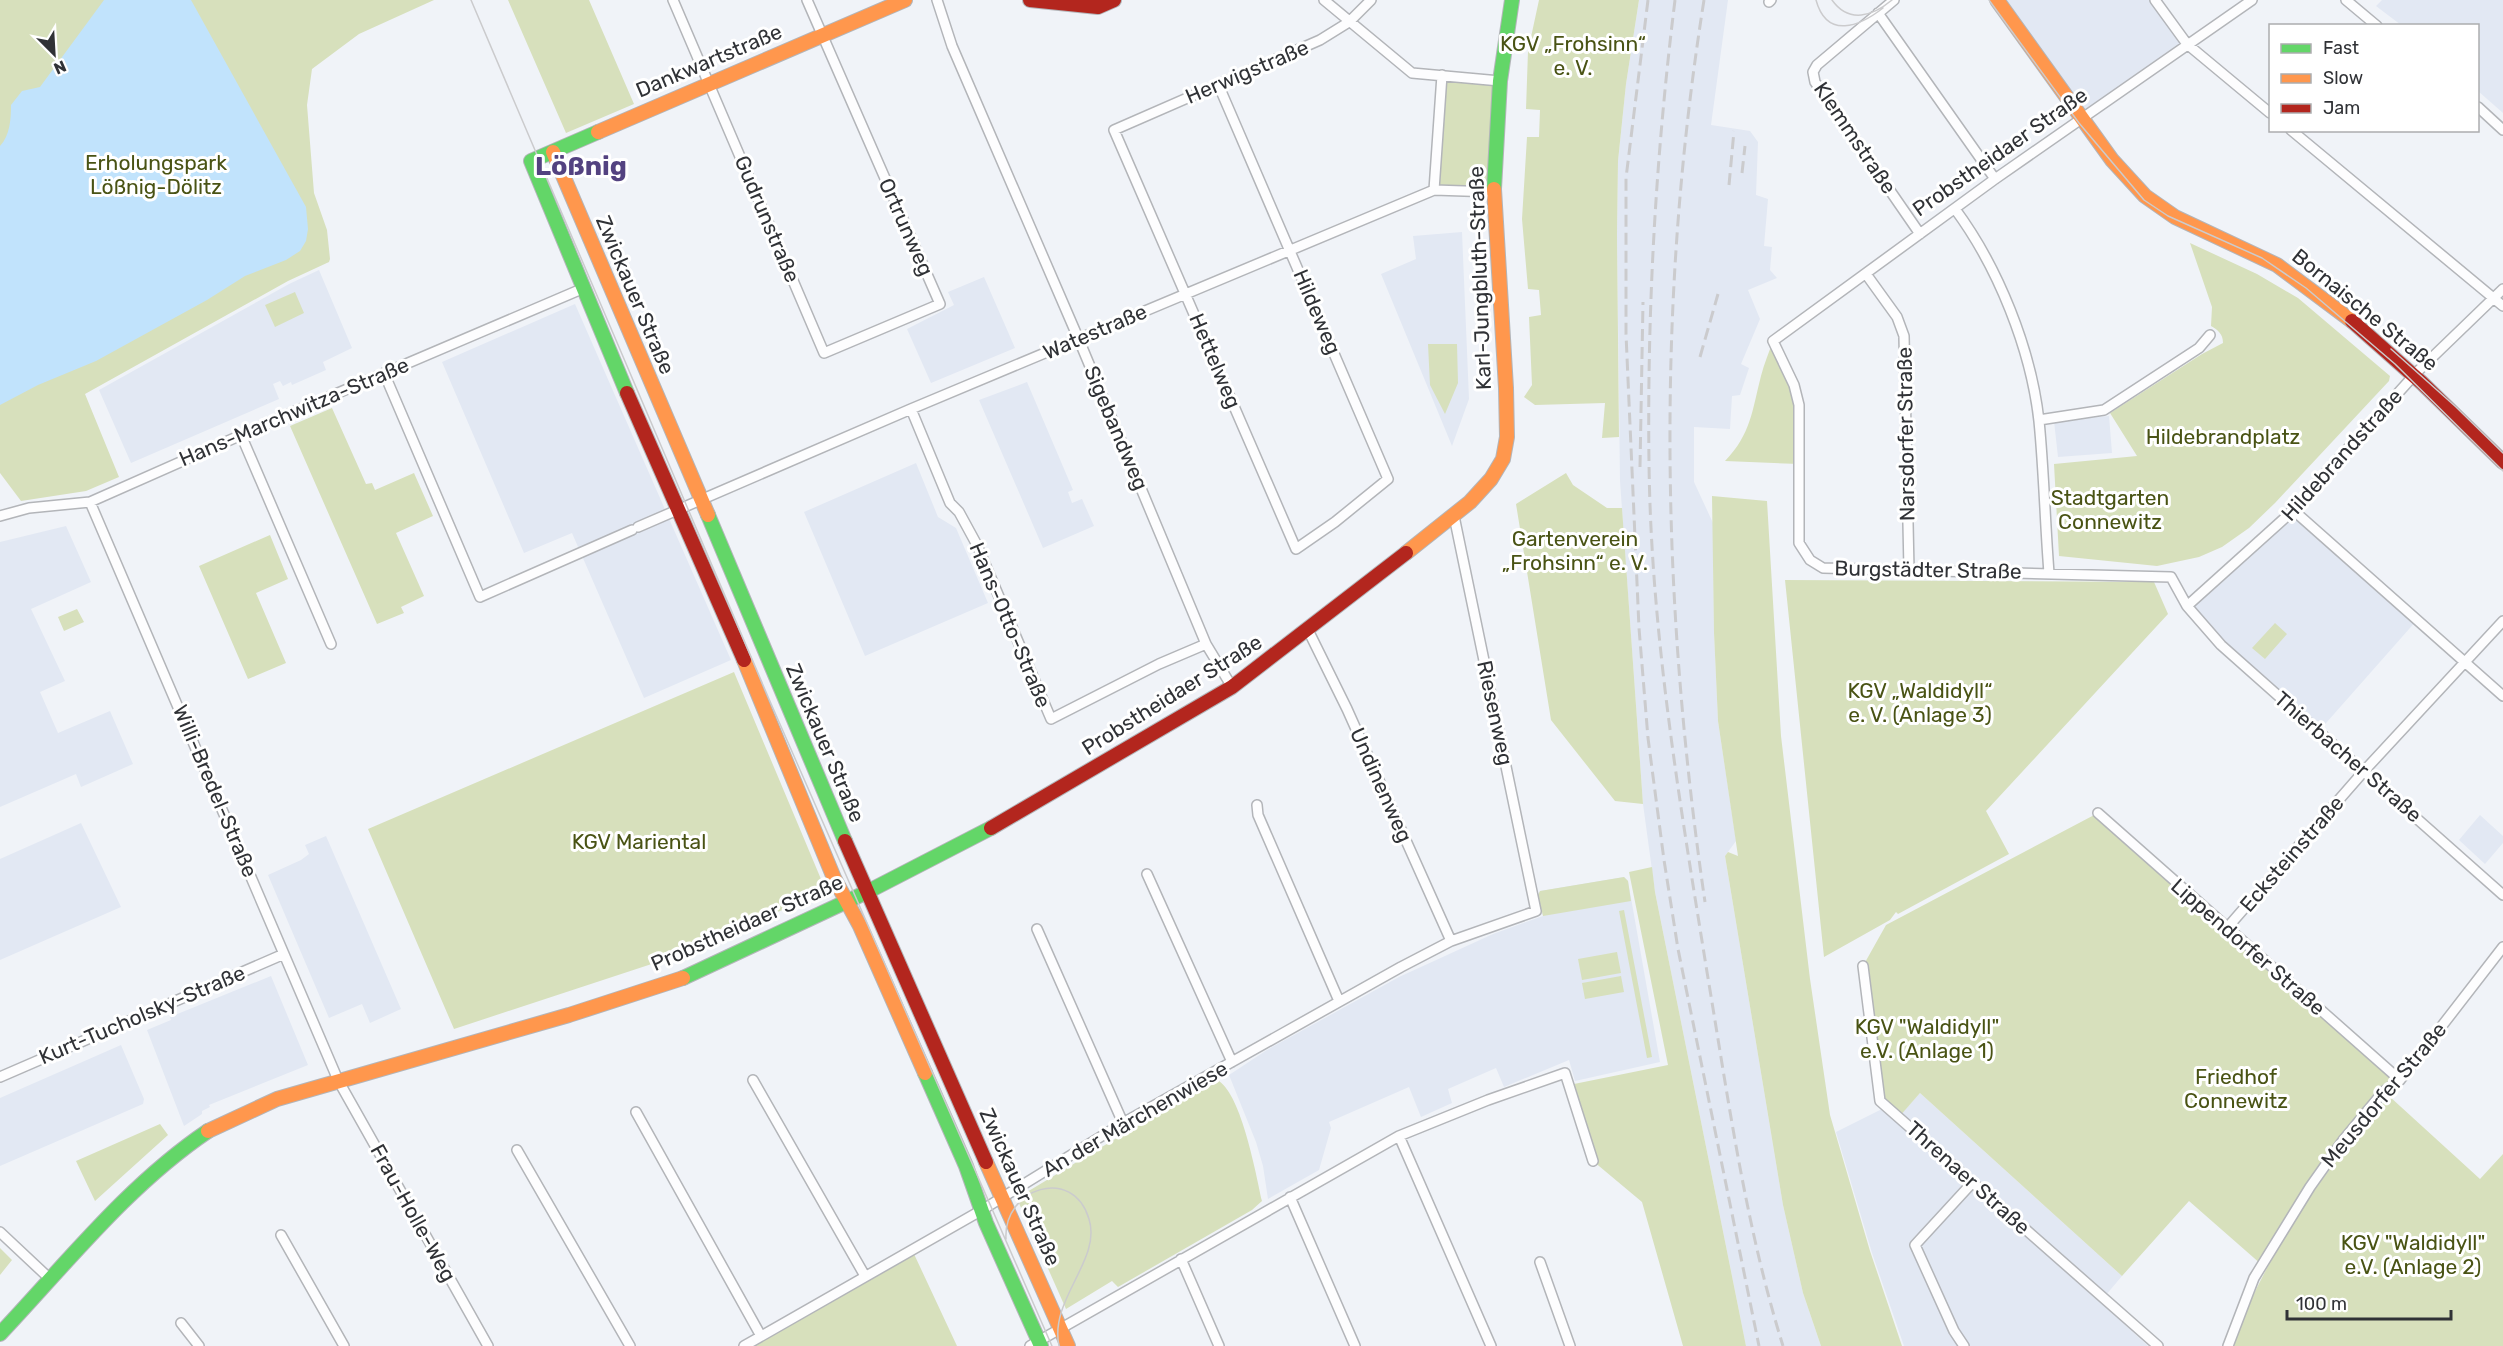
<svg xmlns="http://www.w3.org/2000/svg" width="2503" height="1346" font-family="Rubik,sans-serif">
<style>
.built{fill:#e2e8f3}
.green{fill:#d7e0bc}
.water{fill:#c1e3fc}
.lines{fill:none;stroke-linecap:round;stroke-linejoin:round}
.street-casing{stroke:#b3b5b9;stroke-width:12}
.fast-casing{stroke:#b3b5b9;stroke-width:16}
.slow-casing{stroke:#b3b5b9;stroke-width:16}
.jam-casing{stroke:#b3b5b9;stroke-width:16}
.street{stroke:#fdfdfe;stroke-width:9}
.fast{stroke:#63d668;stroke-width:14}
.slow{stroke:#ff974d;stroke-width:14}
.jam{stroke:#b3261e;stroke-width:14}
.tram{stroke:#cbcbcd;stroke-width:1.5}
.rail{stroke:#cbcbcd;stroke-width:3;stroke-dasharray:12 6;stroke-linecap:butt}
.labels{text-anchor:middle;stroke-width:6;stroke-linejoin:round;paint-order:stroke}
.park-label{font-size:21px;fill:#495314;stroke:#fff}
.street-label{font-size:21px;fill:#303236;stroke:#fff}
.district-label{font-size:27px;font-weight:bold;fill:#534280;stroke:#fff}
</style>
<rect width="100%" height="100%" fill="#f0f3f8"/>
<path class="built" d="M1639 0H1728L1711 125 1750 131 1758 142 1756 195 1768 199 1764 246 1772 247 1770 270 1777 278 1748 290 1760 319 1741 364 1749 368 1740 395 1732 396 1730 429 1694 427V482L1713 523 1714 633 1718 721 1736 841 1725 856 1783 1205 1803 1293 1821 1346H1746L1655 892 1643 804 1620 481 1617 234 1618 161 1626 84Z
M1997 0H2155L2187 44 2082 120Z
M2382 0H2503V113L2478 91V26L2401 25 2376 6Z
M1462 232 1469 399 1452 446 1381 274 1416 259 1413 236Z
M319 270 352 348 323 362 326 370 292 385 291 382 283 386 280 381 273 384 279 399 131 463 99 390 289 284Z
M984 277 1015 348 931 383 907 329 954 305 948 292Z
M575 304 731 660 644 698 572 533 524 553 442 362Z
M1027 382 1073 490 1068 492 1072 503 1082 499 1094 526 1043 548 979 400Z
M2109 416 2112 453 2058 457 2054 421Z
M916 463 938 517 956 528 988 603 865 656 804 512Z
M2293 510 2417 620 2319 731 2221 645 2187 606Z
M66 526 91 582 31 609 65 681 40 692 58 733 110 711 133 764 81 787 76 774 0 807V542Z
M2480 815 2503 836V843L2485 864 2459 840Z
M81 823 121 907 0 960V859Z
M326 836 401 1009 370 1023 362 1004 329 1018 268 875 301 860 309 854 305 845Z
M1624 877 1628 881 1660 1062 1575 1081 1569 1060 1504 1087 1496 1068 1448 1089 1452 1103 1421 1117 1409 1087 1329 1122 1331 1128 1319 1170 1268 1199 1263 1166 1256 1142 1229 1075 1267 1050 1399 977 1493 934 1543 916 1538 895 1540 891Z
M271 976 308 1065 209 1105 210 1107 202 1111V1114L184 1126 147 1030 171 1020 170 1017Z
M121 1045 144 1099 143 1104 0 1166V1098Z
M1920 1093 2122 1276 2100 1302 2148 1346H1904L1872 1253 1836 1132 1882 1109 1895 1121Z"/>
<path class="green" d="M0 0H434L359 34 312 69 307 105 314 193 327 230 330 259 329 262 288 281 85 394 119 477 86 491 21 501 0 473Z
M508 0H589L634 104 566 133Z
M1539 0H1639L1626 84 1618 161 1617 234 1619 437 1602 438 1605 403 1535 405 1524 397 1532 385 1529 317 1541 315 1539 290 1528 289 1522 219 1527 137H1539L1540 110 1526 109 1528 51Z
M1442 75 1500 81 1494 192 1434 190Z
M2190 243 2257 274 2298 298 2390 376 2389 381 2275 503 2249 528 2222 547 2199 557 2157 566 2059 556 2054 464 2137 456 2110 413 2202 354 2223 343C2223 334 2218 330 2211 326L2212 307Z
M295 292 304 313 275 327 265 305Z
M1773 341 1794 385 1799 464 1725 461C1751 434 1752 411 1761 376 1764 364 1769 352 1773 341Z
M1428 344H1457L1458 383 1445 414 1430 385Z
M332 408 366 484 372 483 375 490 414 473 433 516 396 533 424 596 401 607 404 613 377 624 290 426Z
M1566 473 1573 485 1607 508H1622L1643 804 1615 801 1551 720 1516 504Z
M1712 496 1767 501 1781 736 1810 979 1830 1115 1870 1251 1902 1346H1821L1803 1293 1783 1205 1725 856 1728 852 1738 856 1718 721 1714 633Z
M270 535 288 579 256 593 286 663 248 679 199 566Z
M1785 580 2154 582 2168 614 1986 811 2009 854 1898 914 1896 912 1890 920 1824 957Z
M77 609 84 622 64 631 58 617Z
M2275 623 2287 634 2265 659 2252 648Z
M734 672 826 891 679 955 454 1029 368 829Z
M2098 813 2400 1080 2344 1139 2262 1265 2189 1201 2122 1276 1920 1093 1899 1117 1880 1101 1863 966 1886 925Z
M1652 867 1655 892 1746 1346H1683L1642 1202 1593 1161 1569 1085 1668 1065 1629 872Z
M1624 877 1628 881 1631 901 1543 916 1538 895 1540 891Z
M1624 910 1652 1057 1647 1058 1619 911Z
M1617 952 1621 973 1582 980 1578 959Z
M1621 976 1624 992 1585 999 1582 983Z
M1219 1081C1242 1097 1256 1174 1262 1201L1252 1210 1118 1287 1112 1281 1066 1309 1018 1201 1022 1195 1125 1133Z
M2389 1096 2480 1179 2503 1154V1346H2232C2266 1253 2324 1170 2389 1096Z
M160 1124 168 1135 95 1201 76 1161Z
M0 1248 12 1260 0 1275Z
M914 1254 957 1346H752Z"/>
<path class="water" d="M104 0H191L306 207 308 229 306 241 300 251 286 260 245 276 207 300 96 361 38 385 0 405V146C10 135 11 119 11 105L22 91 40 87Z"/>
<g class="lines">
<defs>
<path id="street" d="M673 0 824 353 940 304 807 0
M937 0 952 46 1079 340 1206 644 1232 687
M1324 0 1412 73 1500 81
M1894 0 1817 65 1813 72 1815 82 1920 234
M2155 0 2187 44 2270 113
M2346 0 2377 26
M1769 2 1771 0
M1878 13 1995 179
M1218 84 1388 479 1335 522 1296 549 1114 130 1320 40 1349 22 1371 0
M2478 107 2503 130
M2291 130 2503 306
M1434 190 1442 75
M1955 209C1998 267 2031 349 2039 421 2044 471 2045 523 2049 573
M1866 274 1897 317 1904 336 1909 570
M2503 289 2417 372 2287 516 2187 606 2221 645 2503 895
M384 373 480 597 632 530
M911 409 950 503 959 512 977 545 1051 719 1159 664 1206 644
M2039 420 2104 410 2199 348 2210 335
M241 435 331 644
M90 502 338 1080 488 1346
M2293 510 2503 696
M0 516 29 508 90 502 291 413 584 288
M638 527 911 409 1434 190 1494 192
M2187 606 2171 577 1823 568 1810 560 1799 543V405L1794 385 1773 341 1995 179 2252 0
M1308 630 1347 709 1451 941
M1257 805 1258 815 1339 1001
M2098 813 2400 1080
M1147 874 1232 1062
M2227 928 2364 771 2503 621
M1037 929 1123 1123
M1863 966 1880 1101 2158 1346
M0 1077 284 954
M753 1080 865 1276
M636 1112 761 1336
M1399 1136 1491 1346
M517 1150 630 1346
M1290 1197 1355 1346
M0 1232 50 1279
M281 1235 344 1346
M1181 1259 1219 1346
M1540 1262 1570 1346
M181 1323 199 1346
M744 1346 982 1210 1123 1123 1401 967 1451 941 1536 911 1454 516
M1030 1346 1399 1136 1488 1100 1565 1073 1593 1161
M1964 1346 1954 1331 1915 1245 1972 1183
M2228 1346 2254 1278 2310 1187 2344 1139 2383 1092 2400 1080 2503 947"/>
<path id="fast" d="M598 132 531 161 627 393
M1494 189 1500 81 1512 0
M708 515 845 841
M683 978 867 892 991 828
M925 1073 966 1166 986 1223 1041 1346
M0 1334C66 1264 128 1185 208 1131"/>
<path id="slow" d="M1997 0 2112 160 2145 196 2175 217 2277 265 2352 321
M598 132 905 0
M553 152 708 515
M1406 553 1470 502 1491 479 1503 459 1507 437 1506 388 1494 189
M744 660 834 878 860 926 925 1073
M208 1131 277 1099 569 1015 683 978
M986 1162 1068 1346"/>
<path id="jam" d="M1030 0 1098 7 1114 0
M2352 321 2422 383 2503 462
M627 393 744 660
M991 828 1232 687 1406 553
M845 841 986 1162"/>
</defs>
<use href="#street" class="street-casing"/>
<use href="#fast" class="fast-casing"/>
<use href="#slow" class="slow-casing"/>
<use href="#jam" class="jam-casing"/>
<use href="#street" class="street"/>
<use href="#fast" class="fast"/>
<use href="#slow" class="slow"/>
<use href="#jam" class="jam"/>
<path class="tram" d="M471 0 769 699 1052 1346
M1816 0C1827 40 1860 26 1883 8
M1832 0C1849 24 1873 16 1892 0
M1989 0 2079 123 2144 200 2168 216 2262 258 2306 288 2395 364 2503 471
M2391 349 2456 407 2503 453
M1006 1239C1003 1188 1073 1165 1089 1219 1102 1260 1049 1299 1059 1346"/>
<path class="rail" d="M1648 0 1626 178V334L1639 628 1648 738 1664 860 1678 949 1759 1346
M1675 0C1656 153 1647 309 1649 463 1651 634 1680 804 1707 972 1728 1097 1745 1224 1783 1346
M1704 0C1656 301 1661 601 1705 902
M1742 173 1745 146
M1729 185 1734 131
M1700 357 1718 294
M1640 467 1643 302"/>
</g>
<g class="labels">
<g class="park-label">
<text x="1573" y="51">KGV „Frohsinn“<tspan x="1573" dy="24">e. V.</tspan></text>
<text x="156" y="170">Erholungspark<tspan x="156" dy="24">Lößnig-Dölitz</tspan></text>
<text x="2223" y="444">Hildebrandplatz</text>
<text x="2110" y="505">Stadtgarten<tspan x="2110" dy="24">Connewitz</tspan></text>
<text x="1575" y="546">Gartenverein<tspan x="1575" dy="24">„Frohsinn“ e. V.</tspan></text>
<text x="1920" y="698">KGV „Waldidyll“<tspan x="1920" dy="24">e. V. (Anlage 3)</tspan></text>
<text x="639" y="849">KGV Mariental</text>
<text x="1927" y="1034">KGV "Waldidyll"<tspan x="1927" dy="24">e.V. (Anlage 1)</tspan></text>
<text x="2236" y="1084">Friedhof<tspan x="2236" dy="24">Connewitz</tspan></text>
<text x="2413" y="1250">KGV "Waldidyll"<tspan x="2413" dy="24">e.V. (Anlage 2)</tspan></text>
</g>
<g class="street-label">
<text transform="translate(709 61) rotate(-23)" y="7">Dankwartstraße</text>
<text transform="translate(1247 72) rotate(-23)" y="7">Herwigstraße</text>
<text transform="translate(1855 138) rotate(56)" y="7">Klemmstraße</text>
<text transform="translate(2000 152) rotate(-35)" y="7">Probstheidaer Straße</text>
<text transform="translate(767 219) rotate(67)" y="7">Gudrunstraße</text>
<text transform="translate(906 227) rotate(66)" y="7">Ortrunweg</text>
<text transform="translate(1480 278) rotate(-92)" y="7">Karl-Jungbluth-Straße</text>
<text transform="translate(635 295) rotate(67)" y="7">Zwickauer Straße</text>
<text transform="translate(2365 310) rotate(39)" y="7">Bornaische Straße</text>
<text transform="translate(1317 312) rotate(67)" y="7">Hildeweg</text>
<text transform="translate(1095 332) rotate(-23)" y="7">Watestraße</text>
<text transform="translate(1215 361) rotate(67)" y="7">Hettelweg</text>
<text transform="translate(294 412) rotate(-23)" y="7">Hans-Marchwitza-Straße</text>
<text transform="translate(1116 428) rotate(67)" y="7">Sigebandweg</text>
<text transform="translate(1906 434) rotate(-91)" y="7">Narsdorfer Straße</text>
<text transform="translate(2342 455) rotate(-48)" y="7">Hildebrandstraße</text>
<text transform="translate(1928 570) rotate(1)" y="7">Burgstädter Straße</text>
<text transform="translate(1010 625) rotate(67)" y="7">Hans-Otto-Straße</text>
<text transform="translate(1172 695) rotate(-32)" y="7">Probstheidaer Straße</text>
<text transform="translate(1495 713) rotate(78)" y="7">Riesenweg</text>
<text transform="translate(825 743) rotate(67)" y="7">Zwickauer Straße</text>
<text transform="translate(2348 757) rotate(41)" y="7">Thierbacher Straße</text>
<text transform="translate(1381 785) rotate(66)" y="7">Undinenweg</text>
<text transform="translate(215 791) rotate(67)" y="7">Willi-Bredel-Straße</text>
<text transform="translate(2292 854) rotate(-49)" y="7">Ecksteinstraße</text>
<text transform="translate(747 923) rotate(-24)" y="7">Probstheidaer Straße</text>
<text transform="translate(2248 947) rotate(41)" y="7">Lippendorfer Straße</text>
<text transform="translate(142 1015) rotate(-23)" y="7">Kurt-Tucholsky-Straße</text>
<text transform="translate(2384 1095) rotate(-50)" y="7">Meusdorfer Straße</text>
<text transform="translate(1135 1119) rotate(-30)" y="7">An der Märchenwiese</text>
<text transform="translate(1968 1178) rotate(42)" y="7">Threnaer Straße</text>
<text transform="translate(1020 1187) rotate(66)" y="7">Zwickauer Straße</text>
<text transform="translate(413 1213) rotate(61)" y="7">Frau-Holle-Weg</text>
</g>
<g class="district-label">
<text x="581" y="175">Lößnig</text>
</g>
</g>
<rect x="2269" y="24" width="210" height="108" fill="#ffffff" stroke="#acadaf" stroke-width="1.5"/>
<rect x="2281" y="44" width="30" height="9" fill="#63d668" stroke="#acadaf" stroke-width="1.5"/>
<text x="2323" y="54" font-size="18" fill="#303236">Fast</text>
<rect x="2281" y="74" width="30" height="9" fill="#ff974d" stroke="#acadaf" stroke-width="1.5"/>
<text x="2323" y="84" font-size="18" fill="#303236">Slow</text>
<rect x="2281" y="104" width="30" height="9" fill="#b3261e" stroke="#acadaf" stroke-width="1.5"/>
<text x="2323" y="114" font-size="18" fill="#303236">Jam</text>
<g transform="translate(54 54) rotate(156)" stroke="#ffffff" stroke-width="4.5" paint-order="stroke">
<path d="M0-4.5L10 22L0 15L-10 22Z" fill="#303236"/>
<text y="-9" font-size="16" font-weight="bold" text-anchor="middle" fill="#303236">N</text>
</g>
<path d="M2287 1310v9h164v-9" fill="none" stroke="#303236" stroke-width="3"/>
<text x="2296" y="1310" font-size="18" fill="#303236" stroke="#ffffff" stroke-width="4.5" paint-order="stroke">100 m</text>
</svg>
